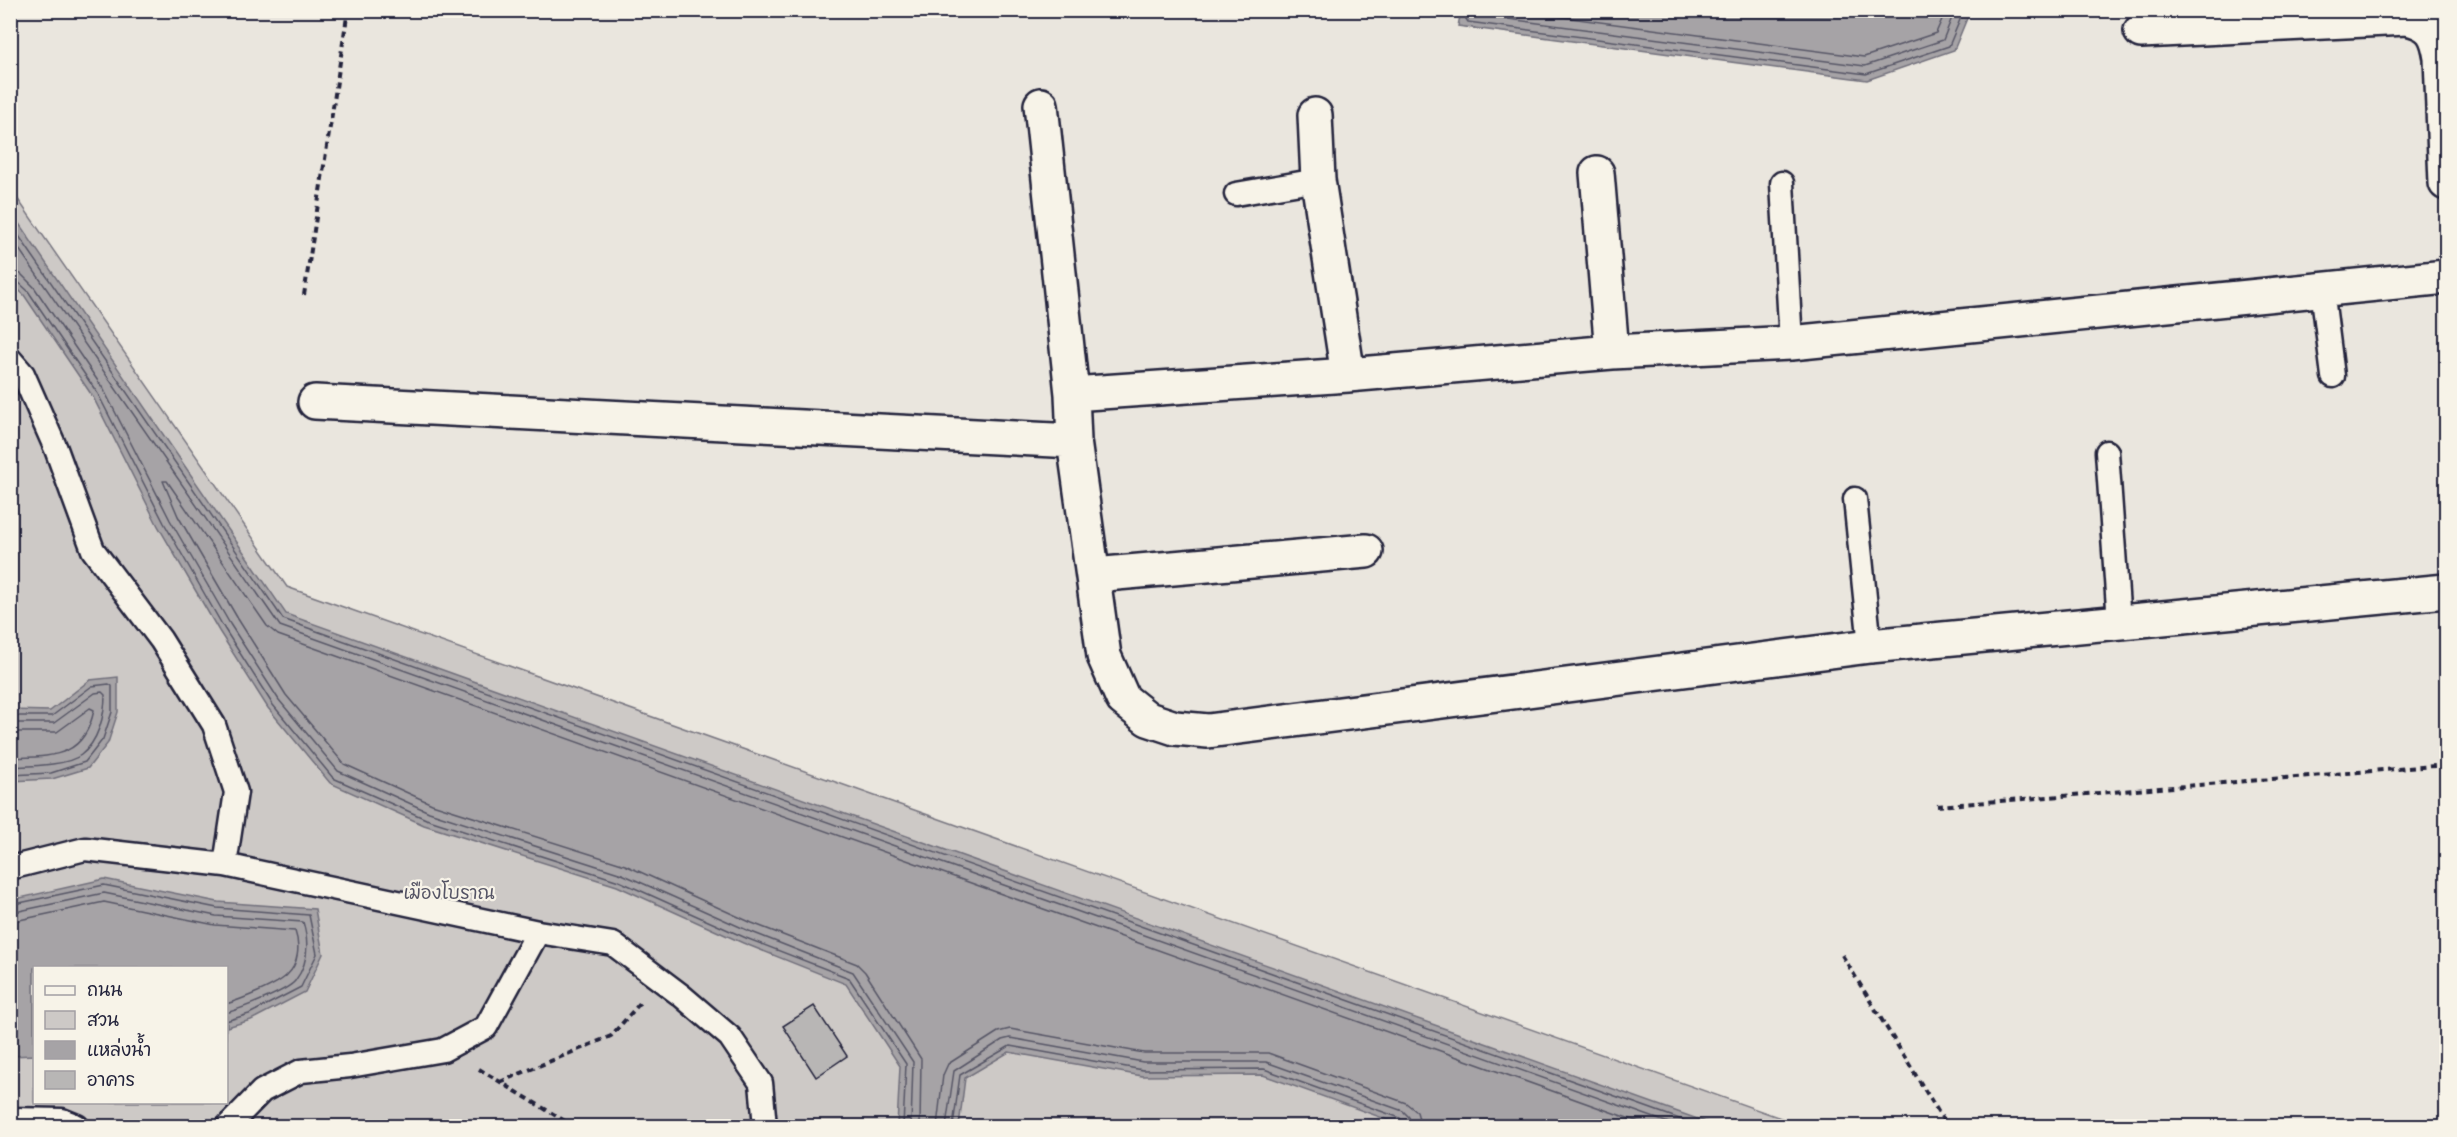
<svg xmlns="http://www.w3.org/2000/svg" width="2457" height="1137" font-family="Delius,'Playpen Sans Thai',sans-serif">
<style>
.green{fill:#cdc9c6;stroke:#787680;stroke-width:1.5;fill-rule:evenodd}
.water{fill:#a6a3a6;stroke:#716f7b;stroke-width:1.5}
.lines{fill:none;stroke-linecap:round;stroke-linejoin:round}
.shore{stroke:#575666;stroke-width:1.5}
.building{fill:#b8b6b5;stroke:#22223b;stroke-width:1.5}
.service-casing{stroke:#22223b;stroke-width:27}
.minor-casing{stroke:#22223b;stroke-width:38}
.path{stroke:#22223b;stroke-width:4;stroke-dasharray:6 4.5;stroke-linecap:butt}
.service{stroke:#f7f3e8;stroke-width:22}
.minor{stroke:#f7f3e8;stroke-width:33}
.labels{text-anchor:middle;stroke-width:4.5;stroke-linejoin:round;paint-order:stroke}
.park-label{font-size:18px;fill:#555465;stroke:#f7f3e8}
</style>
<rect width="100%" height="100%" fill="#eae6de"/>
<filter id="ink" filterUnits="userSpaceOnUse"><feTurbulence type="fractalNoise" baseFrequency=".0167" numOctaves="2"/><feDisplacementMap in="SourceGraphic" scale="12" xChannelSelector="R" yChannelSelector="G"/><feConvolveMatrix kernelMatrix="1 2 1 2 8 2 1 2 1" color-interpolation-filters="sRGB"/></filter>
<g filter="url(#ink)">
<path class="green" d="M10 188 287 587 1803 1126H11ZM34 968H226V1102H34Z"/>
<path class="water" d="M1461 11V10L1970 11 1954 50 1867 80 1458 26Z
M11 212 286 614 1717 1126H1405L1263 1075 1142 1076 1009 1052 965 1078 959 1126H897L900 1066 846 984 743 943 617 886 424 825 330 783 268 708 219 631 158 526 93 397 24 295 11 283Z
M118 677V712L108 743 88 768 52 779 11 781V710L50 711 90 680Z
M104 879 218 902 315 909 323 954 305 992 251 1020 227 1027 226 968H34V1055L11 1056V900Z"/>
<g class="lines">
<path class="shore" d="M1467 10 1466 19 1468 22 1866 74 1949 46 1964 10
M1474 10 1477 15 1865 66 1943 40 1955 10
M1509 10 1864 57 1936 33 1946 10
M10 223 283 619 1699 1126
M10 236 280 626 1677 1126
M10 271 21 274 34 287 104 390 170 520 230 624 279 700 338 771 429 812 622 874 749 931 853 972 913 1062 911 1126
M10 279 16 280 28 291 98 394 164 523 224 628 273 705 333 778 426 819 619 881 746 938 849 978 906 1064 903 1126
M10 716H52L92 686 109 684 112 686V712L103 739 85 762 51 773 10 775
M10 723H54L95 693 102 692 105 695C105 715 98 742 81 755 67 766 28 766 10 767
M10 732H57L90 708 94 710C84 759 52 756 10 758
M10 905 104 885 217 908 309 915 317 954 301 987 249 1014 226 1021
M10 913 104 893 216 916 303 922C309 942 309 963 295 981 287 991 241 1009 226 1013
M10 922 104 902 215 925 295 931C300 945 299 964 287 975 278 985 240 1000 226 1004
M920 1126 921 1059 865 972 857 964 752 923 625 865 432 804 344 764 286 695 238 619 178 516 163 481H167L267 626 278 635 1650 1126
M937 1126 943 1075 948 1064 998 1032 1010 1029 1144 1053H1268L1406 1103 1417 1112 1421 1126
M946 1126 954 1071 1002 1040 1010 1038 1143 1062H1266L1403 1111 1409 1117 1412 1126
M953 1126 960 1075 1010 1046 1143 1070 1264 1069 1400 1118 1404 1126"/>
</g>
<path class="building" d="M814 1006 847 1056 816 1077 783 1026Z"/>
<g class="lines">
<defs>
<path id="service" d="M1782 183 1791 343
M1236 194 1318 180
M2322 289 2333 376
M10 359 23 374 56 449 93 550 161 640 214 725 236 792 225 865
M2107 452 2119 622
M1855 499 1870 646
M10 868 85 849 225 865 538 932 613 944 682 996 730 1037 761 1083 765 1126
M10 1119 62 1120 77 1126
M228 1126 262 1091 301 1071 350 1066 443 1050 486 1027 538 932"/>
<path id="minor" d="M2141 31 2407 18C2432 24 2437 33 2441 58L2446 183
M1041 105 1072 394 1074 441 1104 656 1123 699 1148 719 1175 728 1208 731 1870 646 2446 591
M1315 115 1318 180 1348 375
M1597 173 1612 352
M1072 394 1348 375 1612 352 1791 343 2446 277
M315 402 1074 441
M1094 575 1366 551"/>
</defs>
<use href="#service" class="service-casing"/>
<use href="#minor" class="minor-casing"/>
<path class="path" d="M304 295 348 10
M1937 806 2446 765
M1842 955 1947 1126
M479 1069 573 1126
M500 1082 611 1036 640 1003"/>
<use href="#service" class="service"/>
<use href="#minor" class="minor"/>
</g>
</g>
<g class="labels">
<g class="park-label">
<text x="449" y="899">เมืองโบราณ</text>
</g>
</g>
<rect width="2457" height="1137" fill="none" stroke="#f7f3e8" stroke-width="36"/>
<rect x="18" y="18" width="2421" height="1101" fill="none" stroke="#22223b" stroke-width="2" filter="url(#ink)"/>
<rect x="33" y="966" width="195" height="138" fill="#f7f3e8" stroke="#a29fa3" stroke-width="1.5"/>
<rect x="45" y="986" width="30" height="9" fill="#f7f3e8" stroke="#a29fa3" stroke-width="1.5"/>
<text x="87" y="996" font-size="18" fill="#22223b">ถนน</text>
<rect x="45" y="1011" width="30" height="18" fill="#cdc9c6" stroke="#a29fa3" stroke-width="1.5"/>
<text x="87" y="1026" font-size="18" fill="#22223b">สวน</text>
<rect x="45" y="1041" width="30" height="18" fill="#a6a3a6" stroke="#a29fa3" stroke-width="1.5"/>
<text x="87" y="1056" font-size="18" fill="#22223b">แหล่งน้ำ</text>
<rect x="45" y="1071" width="30" height="18" fill="#b8b6b5" stroke="#a29fa3" stroke-width="1.5"/>
<text x="87" y="1086" font-size="18" fill="#22223b">อาคาร</text>
</svg>
